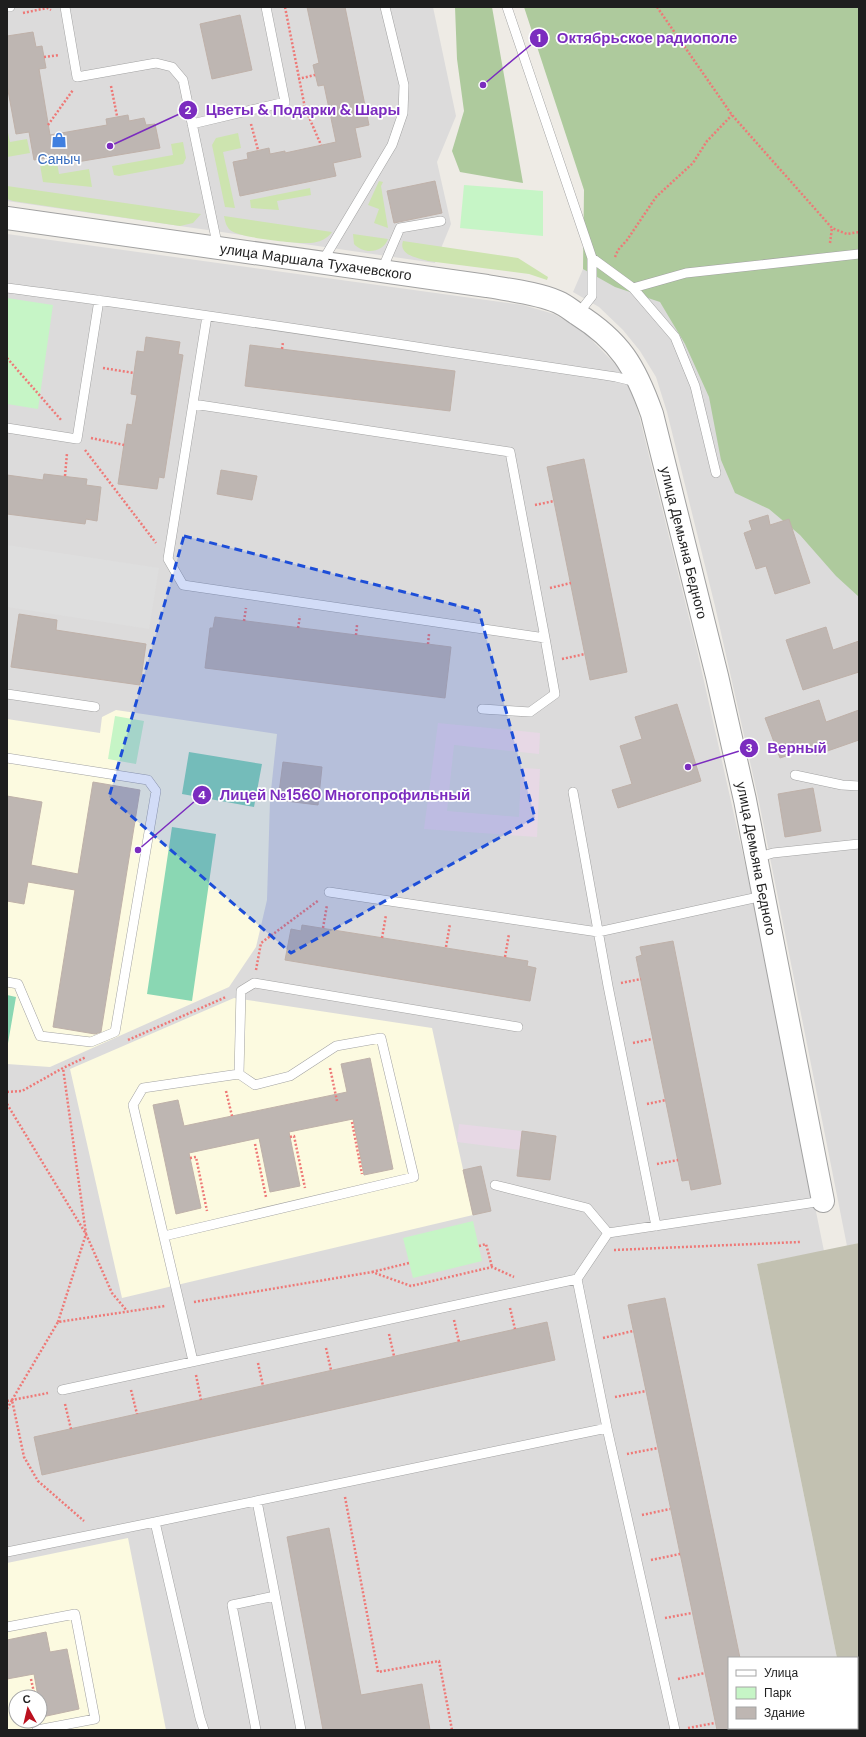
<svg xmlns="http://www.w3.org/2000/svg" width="866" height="1737" font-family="'DM Sans',sans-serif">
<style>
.residential{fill:#dcdbdb;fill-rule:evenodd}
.industrial{fill:#e7d8e5}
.education{fill:#fcfae0;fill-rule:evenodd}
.construction{fill:#c2c1b1}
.grass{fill:#cde4af}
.forest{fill:#aeca9d}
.park{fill:#c6f5c6}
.pitch{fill:#8ad7b3}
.parking{fill:#dedede}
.building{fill:#beb6b2;stroke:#bfb1a9}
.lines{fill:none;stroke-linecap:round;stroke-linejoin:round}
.service-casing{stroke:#a2a2a2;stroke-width:10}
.tertiary-casing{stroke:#a2a2a2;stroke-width:24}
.path{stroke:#ee7977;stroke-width:2.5;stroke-dasharray:2 2;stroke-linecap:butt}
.service{stroke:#fff;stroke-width:9}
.tertiary{stroke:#fff;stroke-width:22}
.marked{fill:#1d4ed8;fill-opacity:0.2;stroke:#1d4ed8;stroke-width:3;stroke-dasharray:8 5;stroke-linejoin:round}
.labels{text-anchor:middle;stroke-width:3.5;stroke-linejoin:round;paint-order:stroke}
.shop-label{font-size:14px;fill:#366cbe;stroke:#fff}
.street-label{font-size:14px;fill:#1e1e1e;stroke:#fff}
.leader{fill:none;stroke:#7b2cbf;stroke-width:1.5}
.callout-dot{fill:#7b2cbf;stroke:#fff;stroke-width:1.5}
.mark-label{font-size:12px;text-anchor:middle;font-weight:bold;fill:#fff}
.callout-label{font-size:15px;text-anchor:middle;font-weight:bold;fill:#7b2cbf;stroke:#fff;stroke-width:3.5;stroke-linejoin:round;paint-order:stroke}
</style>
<rect width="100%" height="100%" fill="#eeebe5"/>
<path class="residential" d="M7 7H433L456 116 437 162 451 224 435 263 7 201Z
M7 234 523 305 554 314 582 330 617 366 630 388 639 415 697 650 748 877 824 1251 757 1264 837 1658H729V1728H857V1706H859V1730H7ZM16 1697H40V1721H16Z
M859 259V1243L847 1246 759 802 715 606 667 412 656 377 640 351 623 330 599 307 573 292 583 269Z"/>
<path class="industrial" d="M438 723 540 733 539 754 454 745 447 811 519 817 521 768 540 769 537 837 424 829Z
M459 1124 522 1131 520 1150 457 1142Z"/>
<path class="education" d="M116 710 277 734 270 800 267 900 256 947 229 987 50 1067 7 1064V719L100 733 102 717Z
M234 998 432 1028 473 1215 122 1298 70 1069Z
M128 1538 166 1730H7V1563ZM16 1697H40V1721H16Z"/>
<path class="construction" d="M859 1243V1706H857V1658H837L757 1264Z"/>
<path class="grass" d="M7 128 10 142 27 139 30 153 7 157Z
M238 133 241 148 223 152 235 208 225 207 212 145 216 138Z
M183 142 186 158 183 164 119 176 114 175 112 166 173 155 171 144Z
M57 162 59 174 89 169 92 187 43 182 40 165Z
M379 181 383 182 381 186 388 228 374 223 379 209 368 205Z
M7 186 201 214 193 223 180 226 13 201 7 199Z
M310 188 311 195 277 201 279 210 251 208 250 200Z
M224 216 332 232C327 239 320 242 311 243 298 244 239 238 230 230 226 226 225 221 224 216Z
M353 234 388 239C383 253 364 255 354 244Z
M403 241 518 258 548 277 547 280 529 274 428 261C418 258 398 255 403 241Z"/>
<path class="forest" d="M455 7H492L523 183 460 172 452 151 464 111 457 59Z
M524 7H859V597L836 576 800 535 769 509 735 493 721 460 709 397 685 344 660 302 615 287 583 269 584 190Z"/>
<path class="park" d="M464 185 543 191V236L460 228Z
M7 298 53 305 38 409 7 404Z
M115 716 144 721 136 764 108 759Z
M473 1221 482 1261 413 1278 403 1238Z"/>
<path class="pitch" d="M189 752 262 764 254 807 182 794Z
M172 827 216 834 192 1001 147 994Z
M7 995 16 997 7 1049Z"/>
<path class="parking" d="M7 545 159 568 149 629 7 607Z"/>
<path class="building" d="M307 7H345L369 125 355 128 361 157 333 163 336 176 240 196 233 162 248 159 247 153 269 148 270 154 285 151V153L336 142 324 85 318 86 313 65 319 63Z
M240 15 252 70 212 79 200 24Z
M33 32 36 47 42 46 46 68 39 69 50 135 107 125 106 119 128 115 129 121 144 118 146 125 155 124 160 148 65 164 63 155 34 160 29 132 16 134 7 85V36Z
M435 181 442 213 394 223 387 191Z
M146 337 180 342 178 354 183 355 164 478 159 477 157 489 118 484 127 424 132 425 137 395 131 394 137 351 144 352Z
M250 345 455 371 450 411 245 386Z
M584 459 627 672 590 680 547 467Z
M221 470 257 476 252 500 217 494Z
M44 474 87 479 86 485 101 487 97 521 86 519 85 524 7 514V475L43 480Z
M768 515 770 525 789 519 810 583 775 594 766 566 756 569 744 533 752 530 749 521Z
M19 614 57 620 56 630 146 644 140 685 11 667Z
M215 617 451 647 445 698 205 668 210 628H213Z
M826 627 833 650 859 641V672L803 690 786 640Z
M819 700 826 722 859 710V740L816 755 813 747 780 758 765 718Z
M677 704 701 781 618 808 612 790 632 784 620 746 642 739 635 717Z
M283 762 322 767 318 805 278 800Z
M93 782 140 790 101 1032 95 1034 53 1027 75 890 28 882 24 904 7 901V796L42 802 31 865 78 874Z
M813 788 821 831 785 837 778 794Z
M302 925 528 961 527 966 536 968 530 1001 285 960 291 929 301 931Z
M673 941 721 1184 691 1190 689 1180 682 1181 636 957 642 955 640 947Z
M370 1058 393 1169 364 1175 353 1119 289 1132 300 1186 270 1192 259 1138 189 1153 201 1208 176 1214 153 1105 178 1100 184 1126 347 1092 341 1064Z
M522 1131 556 1136 550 1180 517 1176Z
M481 1166 491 1211 473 1215 463 1170Z
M665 1298 740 1658H729V1730H717L628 1305Z
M547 1322 555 1360 42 1475 34 1437Z
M329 1528 361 1695 422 1684 430 1730H323L287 1537Z
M46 1632 50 1652 67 1649 79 1709 42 1717 40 1697H38L34 1674 7 1679V1640Z"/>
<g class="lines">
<defs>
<path id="service" d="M7 7H10
M65 7 77 77 156 63 172 67 183 80 218 248
M507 7 592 258 633 288 675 337 695 386 716 473
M192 124 285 102 266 7
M322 262 392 145 403 113 404 85 385 7
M381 272 400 228 441 221
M7 288C210 314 413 347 616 377L637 382
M633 288 686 273 859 254
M578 314 592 296V258
M193 404 510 452 545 638 183 585 168 559 207 316
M7 428 77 439 99 300
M7 694 95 707
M482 709 530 712 555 694 545 638
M7 758 148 780 156 791 115 1032 91 1042 40 1036 18 984 7 982
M795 775 842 785 859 786
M573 792 608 986 656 1226
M756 858 773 853 859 844
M329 892 598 932 763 896
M495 1185 587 1208 608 1233
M164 1236 414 1177 381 1038 336 1046 290 1076 255 1085 239 1074
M193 1361 133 1105 143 1088 239 1074 241 991 254 983 518 1027
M62 1390 577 1279
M257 1501 301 1730
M155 1522 607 1428
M7 1552 155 1522 200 1718 204 1730
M7 1627 75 1614 95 1719 37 1730
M256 1730 232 1605 275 1596
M675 1730 607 1428 577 1279 608 1233 823 1201"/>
<g id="tertiary">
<path id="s1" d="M7 218 487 286C509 290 538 293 558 302 565 305 571 310 577 314 620 341 635 366 652 414L717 676 745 800 823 1201"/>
</g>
</defs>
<use href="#service" class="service-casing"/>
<use href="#tertiary" class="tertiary-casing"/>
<path class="path" d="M285 7 305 108 297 110
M657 7 732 115 832 228 847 234 859 232
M23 13 47 8 51 10
M44 57 59 55
M298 79 315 75
M111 86 117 116
M305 108 321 145
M251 124 258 150
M48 125 73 90
M830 243 832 228
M615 257 618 250 627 240 656 197 693 163 707 141 732 115
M282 349 283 342
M7 358 62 421
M103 368 134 373
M91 438 124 445
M85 450 156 543
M65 476 67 453
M535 505 554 501
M550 588 571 583
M244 621 246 608
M298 628 300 616
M356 635 357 625
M428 644 429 634
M562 659 585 654
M323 928 327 905
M382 938 386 915
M446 947 450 924
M505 957 509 934
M256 970 261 943 319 900
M621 983 641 979
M128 1040 226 997
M633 1043 652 1039
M330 1068 337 1101
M226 1091 232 1116
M7 1092 22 1091 63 1068 86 1057
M7 1104 86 1234 112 1293 127 1311
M647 1104 666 1100
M352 1122 362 1174
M290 1137 294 1136 305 1188
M255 1144 266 1197
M190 1158 196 1157 207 1211
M657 1164 678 1160
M479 1246 486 1244 492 1267
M614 1250 800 1242
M372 1272 409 1263
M194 1302 372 1272 411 1286 492 1267 514 1277
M510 1308 515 1329
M454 1320 459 1342
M58 1322 86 1234 63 1068
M389 1334 394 1356
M603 1338 633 1331
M326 1348 331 1370
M258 1363 263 1386
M196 1375 201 1400
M131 1390 137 1414
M615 1397 646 1391
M12 1400 58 1322 165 1306
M7 1401 48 1393
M65 1404 71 1429
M7 1409 12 1400 24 1457 38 1481 84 1521
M627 1454 658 1448
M345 1497 378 1672 439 1661 452 1730
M642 1515 670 1509
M651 1560 680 1554
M665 1618 692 1613
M31 1679 35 1697
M678 1679 705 1673
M857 1716H859
M688 1728 715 1723
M784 1730 794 1728"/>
<use href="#service" class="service"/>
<use href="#tertiary" class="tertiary"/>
</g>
<path class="marked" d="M184 536 479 611 535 818 291 953 109 797Z"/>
<defs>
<symbol id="shop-bare" viewBox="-9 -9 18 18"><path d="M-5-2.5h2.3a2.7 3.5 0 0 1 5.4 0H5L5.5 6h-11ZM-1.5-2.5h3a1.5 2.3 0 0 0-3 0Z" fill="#3f7fe0" stroke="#fff" stroke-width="2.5" paint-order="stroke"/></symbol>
</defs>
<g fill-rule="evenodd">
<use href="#shop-bare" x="48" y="129" width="22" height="22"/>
</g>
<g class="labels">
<g class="shop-label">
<text x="59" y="164">Саныч</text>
</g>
<g class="street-label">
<text dy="5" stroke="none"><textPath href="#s1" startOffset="312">улица Маршала Тухачевского</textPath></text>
<text dy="5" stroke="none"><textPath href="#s1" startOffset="841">улица Демьяна Бедного</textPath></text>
<text dy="5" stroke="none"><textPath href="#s1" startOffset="1165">улица Демьяна Бедного</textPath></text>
</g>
</g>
<path class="leader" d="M483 85L539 38M110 146L188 110M688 767L749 748M138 850L202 795"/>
<g class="callout-dot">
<circle cx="483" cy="85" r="4"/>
<circle cx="110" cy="146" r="4"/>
<circle cx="688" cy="767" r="4"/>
<circle cx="138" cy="850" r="4"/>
<circle cx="539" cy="38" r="10"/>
<circle cx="188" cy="110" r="10"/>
<circle cx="749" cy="748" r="10"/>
<circle cx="202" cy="795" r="10"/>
</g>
<g class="mark-label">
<text x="539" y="42">1</text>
<text x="188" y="114">2</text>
<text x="749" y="752">3</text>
<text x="202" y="799">4</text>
</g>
<g class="callout-label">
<text x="647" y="43">Октябрьское радиополе</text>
<text x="303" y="115">Цветы &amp; Подарки &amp; Шары</text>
<text x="797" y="753">Верный</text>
<text x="345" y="800">Лицей №1560 Многопрофильный</text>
</g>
<rect width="866" height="1737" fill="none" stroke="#1e1e1e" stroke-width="16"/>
<rect x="728" y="1657" width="130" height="72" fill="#ffffff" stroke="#a5a5a5"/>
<rect x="736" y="1670" width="20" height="6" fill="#ffffff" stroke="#a5a5a5"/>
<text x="764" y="1677" font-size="12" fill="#1e1e1e">Улица</text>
<rect x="736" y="1687" width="20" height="12" fill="#c6f5c6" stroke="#a5a5a5"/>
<text x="764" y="1697" font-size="12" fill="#1e1e1e">Парк</text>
<rect x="736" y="1707" width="20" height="12" fill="#beb6b2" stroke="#a5a5a5"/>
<text x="764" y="1717" font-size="12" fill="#1e1e1e">Здание</text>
<g transform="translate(28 1709) rotate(352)"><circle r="19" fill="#ffffff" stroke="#a5a5a5"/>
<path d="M0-3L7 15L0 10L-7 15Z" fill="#bb111f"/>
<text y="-6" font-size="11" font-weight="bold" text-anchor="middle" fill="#1e1e1e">С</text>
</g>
</svg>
